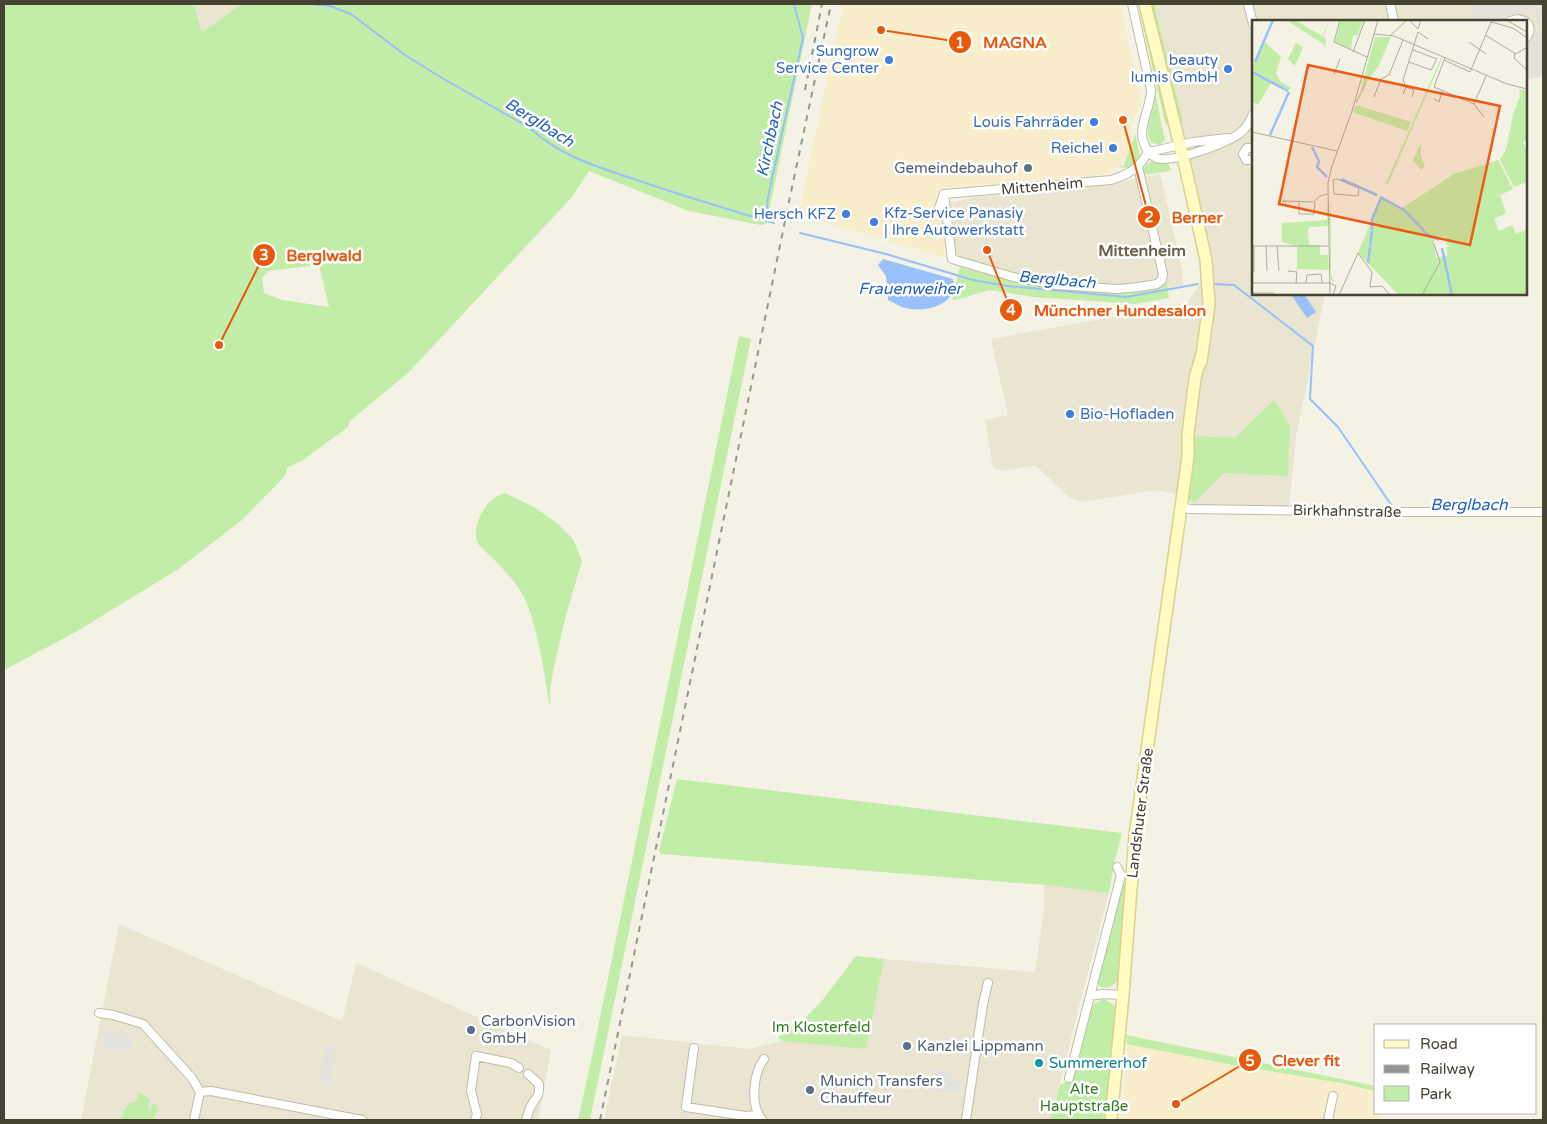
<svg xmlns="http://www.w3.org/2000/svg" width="1547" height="1124" font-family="'Varela Round',sans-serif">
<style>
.residential{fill:#e9e5d1}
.commercial{fill:#f9eecc}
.industrial{fill:#e6e2d9}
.green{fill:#c2eda8;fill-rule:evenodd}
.parking{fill:#e4e2dd}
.water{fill:#99c0f8}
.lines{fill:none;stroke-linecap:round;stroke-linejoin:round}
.stream{stroke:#99c0f8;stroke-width:2}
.street-casing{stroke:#c0bca6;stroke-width:10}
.secondary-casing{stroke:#d8d38f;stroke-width:14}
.street{stroke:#fff;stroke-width:8}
.secondary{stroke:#fffbc3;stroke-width:11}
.rail{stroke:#959595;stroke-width:2;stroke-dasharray:6 6;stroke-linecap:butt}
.shop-dot{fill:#3f7fe0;stroke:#fff;stroke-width:2}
.service-dot{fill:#5c6f8a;stroke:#fff;stroke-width:2}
.culture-dot{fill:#0f9aa8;stroke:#fff;stroke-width:2}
.labels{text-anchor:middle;stroke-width:5;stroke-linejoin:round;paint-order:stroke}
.shop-label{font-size:15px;fill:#366cbe;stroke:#fff;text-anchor:end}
.service-label{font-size:15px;fill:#4e5e75;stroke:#fff;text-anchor:start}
.street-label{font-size:15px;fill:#474333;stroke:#fff}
.park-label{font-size:15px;fill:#337f20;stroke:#fff}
.culture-label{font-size:15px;fill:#0d838f;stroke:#fff;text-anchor:start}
.water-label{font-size:16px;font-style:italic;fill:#2160be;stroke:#fff}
.neighbourhood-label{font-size:16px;font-weight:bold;fill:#6b6349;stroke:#fff}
.inset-river{fill:none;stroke:#99c0f8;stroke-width:2.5}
.inset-road{fill:none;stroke:#afac9d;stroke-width:1}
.view{fill:#ed5b14;fill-opacity:0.15;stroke:#ed5b14;stroke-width:2.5}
.inset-edge{fill:none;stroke:#474333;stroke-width:2.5}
.leader{fill:none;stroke:#e8590c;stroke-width:2}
.callout-dot{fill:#e8590c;stroke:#fff;stroke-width:2}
.mark-label{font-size:15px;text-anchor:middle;font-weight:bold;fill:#fff}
.callout-label{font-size:16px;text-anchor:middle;font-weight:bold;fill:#e8590c;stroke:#fff;stroke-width:5;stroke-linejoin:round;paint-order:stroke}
</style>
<rect width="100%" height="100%" fill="#f4f2e4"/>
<path class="residential" d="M190 4H242L202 32 195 7Z
M1148 4H1471V21H1253V294H1325L1296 437 1289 506H1195L1186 500 1172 493 1157 490 1083 502 1070 498 1035 465 1003 471 993 468 985 420 1008 415 991 339 1187 303 1212 267 1211 251 1193 174Z
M1534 10 1538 28 1530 43 1526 44V21H1480Z
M1160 174 1183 273V285L1167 288 1166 284 1144 290 1122 292 997 276 960 267 950 259 948 201 954 202 976 197 1102 186Z
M1044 885 1109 893 1079 1007 1053 1112 1049 1120H604L622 1035 749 1049 782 1041 866 1048 884 959 1035 972 1044 909Z
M119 924 342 1021 356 964 363 966 551 1050 538 1120H81Z"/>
<path class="commercial" d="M843 4H1120L1142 103 1131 123 1133 154 1106 174 943 188 950 259 798 215Z
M1127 1044 1233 1065 1341 1083 1374 1091 1376 1113H1379L1380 1120H1122Z"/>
<path class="industrial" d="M1471 4H1543V76L1526 80V44L1530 43 1538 28 1534 11 1480 21H1471Z"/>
<path class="green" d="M4 4H190L195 7 202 32 242 4H812L767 221 766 224 761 225 689 211 589 171 572 197 408 373 350 421 348 427 303 460 288 467 284 477 242 520 177 570 74 633 4 670ZM319 265 329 307 282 300 264 293 262 278 268 271Z
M1138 4H1141L1169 124 1166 125 1165 123Z
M1149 4H1154L1183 121H1180L1170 79Z
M1155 92 1165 140 1160 145 1152 143C1144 133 1149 124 1152 112 1154 106 1155 99 1155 92Z
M1136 133C1135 142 1141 150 1139 159L1131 167 1122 168 1119 166 1120 164 1123 167Z
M1153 161 1167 162 1171 169 1170 171 1143 175 1142 169 1149 163Z
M960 267 997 276 1122 292 1144 290 1167 284 1169 298 1135 304 1033 297 989 290 963 298 952 300Z
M739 336 751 339 590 1120H578L594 1047Z
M1274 400 1290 426 1288 476 1224 473 1196 501 1186 500 1196 436 1235 438Z
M505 493 534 507 558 524 573 539 582 561 566 615 555 662 550 689V707C544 673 539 633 526 601 516 579 495 561 478 544 471 530 482 507 494 498 497 496 501 495 505 493Z
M677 779 1122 833 1114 864 1109 893 1044 885 661 854 659 851Z
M1122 884 1126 886 1121 968 1117 982 1108 988 1100 987 1097 980Z
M856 956 884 959 866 1049 782 1041 778 1037 803 1020 821 1002Z
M1104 999 1114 1005 1118 1015 1113 1064 1103 1120H1049L1053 1112 1060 1085 1073 1078 1090 1010 1095 1003Z
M1126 1035 1376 1086V1098L1374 1091 1341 1083 1233 1065 1127 1044Z
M137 1092 144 1095 150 1099 148 1108 151 1109 152 1103 156 1104 158 1111 152 1120H122L123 1112 129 1103C136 1103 140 1098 137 1092Z"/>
<path class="parking" d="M106 1030 133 1036 130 1052 103 1047Z
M326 1044 332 1045V1048L336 1049 330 1084 319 1082Z
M936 1069 954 1072 953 1079 962 1081 960 1093 933 1089Z"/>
<path class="water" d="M883 259 953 279C960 306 921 314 902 307 897 305 893 302 888 300L886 276 878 265Z
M1294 294H1304L1316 312 1307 318 1292 296Z"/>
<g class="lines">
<path class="stream" d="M311 4 330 6 351 14 405 55 437 75 530 128C560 157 604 169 643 182 686 197 730 210 774 223
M766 220 768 197 803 38 794 4
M800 233 886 254 973 280 1007 286 1126 297 1198 284
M1215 284 1234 285 1313 346 1310 399 1338 427 1392 506
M1395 515 1432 516"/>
<defs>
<path id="street" d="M1132 4 1151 90C1151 107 1137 129 1144 143 1146 149 1150 155 1156 158 1171 164 1227 143 1240 133 1247 128 1250 122 1253 114
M1248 4 1253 24
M1390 4 1394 21
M1510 21 1518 19 1525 21
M1526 22C1531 27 1530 31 1527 37H1526
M1253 148H1247L1243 154 1246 160H1253
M1148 151H1154L1193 142 1227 138
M944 194 952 259 1013 277 1057 285 1118 289 1139 287 1157 284 1162 280 1163 274 1138 167
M944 194 1111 180C1127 175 1141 168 1148 151
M938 211 943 196
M1181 507 1190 509 1402 512H1543
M1090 996 1102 994 1123 995
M99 1013 113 1015 143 1024 192 1078 200 1092
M694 1048 686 1107 745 1116 758 1115
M1069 1078 1121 875 1117 867
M200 1092 211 1091 362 1120
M194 1120 200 1092
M475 1120 477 1114 471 1091 476 1056 511 1063 519 1068
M526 1120C528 1116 528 1112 530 1108 535 1097 540 1099 539 1084L528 1074
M762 1120C750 1105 753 1074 764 1059
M966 1120 983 1004 988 983
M1328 1120 1333 1096"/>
<path id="secondary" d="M1145 4 1186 170 1206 260 1209 304 1201 362
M1111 1120 1123 995 1135 836 1188 457V434L1195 378 1202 354"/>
</defs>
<use href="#street" class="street-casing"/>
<use href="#secondary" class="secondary-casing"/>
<use href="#street" class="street"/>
<use href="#secondary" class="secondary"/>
<path class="rail" d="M805 90 822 4
M600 1120 791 192 831 4"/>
</g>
<g class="shop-dot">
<circle cx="889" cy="60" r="5"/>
<circle cx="1228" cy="69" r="5"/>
<circle cx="1094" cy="122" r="5"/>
<circle cx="1113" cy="148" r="5"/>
<circle cx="846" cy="214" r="5"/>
<circle cx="874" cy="222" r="5"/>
<circle cx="1070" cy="414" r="5"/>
</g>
<g class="service-dot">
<circle cx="1028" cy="168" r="5"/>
<circle cx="471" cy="1030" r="5"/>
<circle cx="907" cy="1046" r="5"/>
<circle cx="810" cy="1090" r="5"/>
</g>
<circle class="culture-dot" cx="1039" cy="1063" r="5"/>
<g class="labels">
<g class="shop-label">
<text x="879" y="56">Sungrow<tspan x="879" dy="17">Service Center</tspan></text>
<text x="1218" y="65">beauty<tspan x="1218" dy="17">lumis GmbH</tspan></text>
<text x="1084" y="127">Louis Fahrräder</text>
<text x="1103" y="153">Reichel</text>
<text x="884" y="218" text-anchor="start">Kfz-Service Panasiy<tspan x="884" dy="17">| Ihre Autowerkstatt</tspan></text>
<text x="836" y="219">Hersch KFZ</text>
<text x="1080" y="419" text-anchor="start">Bio-Hofladen</text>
</g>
<g class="service-label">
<text x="1018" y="173" text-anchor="end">Gemeindebauhof</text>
<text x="481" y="1026">CarbonVision<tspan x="481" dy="17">GmbH</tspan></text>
<text x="917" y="1051">Kanzlei Lippmann</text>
<text x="820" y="1086">Munich Transfers<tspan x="820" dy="17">Chauffeur</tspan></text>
</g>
<g class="street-label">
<text transform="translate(1042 186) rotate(-5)" y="5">Mittenheim</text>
<text transform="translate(1347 511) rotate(1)" y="5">Birkhahnstraße</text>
<text transform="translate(1140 813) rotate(-83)" y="5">Landshuter Straße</text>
</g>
<g class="park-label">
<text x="821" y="1032">Im Klosterfeld</text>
<text x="1084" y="1094">Alte<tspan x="1084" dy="17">Hauptstraße</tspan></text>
</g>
<g class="culture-label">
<text x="1049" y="1068">Summererhof</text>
</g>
<g class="water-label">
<text transform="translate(540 122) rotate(32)" y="6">Berglbach</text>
<text transform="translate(769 139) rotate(-78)" y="6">Kirchbach</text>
<text transform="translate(1057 279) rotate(5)" y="6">Berglbach</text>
<text x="910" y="294">Frauenweiher</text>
<text x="1469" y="510">Berglbach</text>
</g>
<g class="neighbourhood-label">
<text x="1142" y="256">Mittenheim</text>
</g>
</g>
<g transform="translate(1252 20)">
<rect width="275" height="275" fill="#f4f2e4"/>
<path d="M34 0H43L70 16 77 1 71 17 74 19V33L73 25ZM89 0H112L105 16 101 15 99 30 83 22ZM123 17H139L127 45 108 72ZM12 21 29 37 24 53 28 61 39 68 35 71 19 63 6 85 0 81V48ZM44 23 51 27 43 46 36 39ZM189 38 190 39 136 164 134 163ZM267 69 275 70V120L271 122 275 131V162L262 167 248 140 254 129 261 95 267 78 271 77H268ZM104 85 159 102 155 111 101 92ZM169 123V137L173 146 169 150 161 140ZM246 140 261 169 248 175 254 193 242 199 247 211 260 205 264 214 275 209V275H147L106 233 129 177 150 188 202 154ZM194 216V224L199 226 194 227 196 235 184 238 182 223 184 218ZM79 177V252L82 262 79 260 78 246 77 201 76 206 57 207 56 211 57 225H68V235H76L77 250 45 249V226L30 222V203L75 200V179L77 200Z" fill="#c2eda8" fill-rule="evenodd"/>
<path class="inset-river" d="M3 42 21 0M0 52 36 71M18 115 37 72M60 127 67 141 65 147 75 157M89 159 125 175M128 177 152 190 175 214 187 220M120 210V199L129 178M118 226 120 211M190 228 200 275M116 243 118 227"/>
<path class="inset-road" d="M88 0 82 22 115 37M157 0 166 9 169 0M256 1 275 12M239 2 261 8 275 18M122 14 142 16 255 64 275 69M139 15 155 0M233 15 264 34 275 27M217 22 234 34M101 32 113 0M263 33 262 38 275 50M193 37 192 40 218 52 240 0M192 40 182 67 222 84M157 42 179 50 185 39 161 30M82 54 88 39M154 67 162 70 160 77M151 74 154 67 151 60 166 12 176 19M122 77 129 59 137 55 151 20M182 79 187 82 190 71M104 83 114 63M222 84 234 56M222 84 232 97M0 112 85 131M79 149 100 91 126 0M82 174 81 160 85 159 107 168 106 176M82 174 106 176M34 182 30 181 61 182 68 176 76 174M47 183V194H62L63 182M0 226H77M2 226V252M14 226 15 251M25 226 27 251M36 251 45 252 44 263M0 263H78M54 263 55 255 69 254 70 263M78 263 84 266 81 275M0 273H22M78 275 76 163 80 146M87 275 106 233 120 252 118 267 130 266 138 275M170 275 188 242 182 224"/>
<path class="view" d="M56 45 248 86 218 225 27 184Z"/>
<rect width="275" height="275" class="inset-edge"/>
</g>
<path class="leader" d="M881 30L960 42M1123 120L1149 217M219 345L264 255M987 250L1011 310M1176 1104L1250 1060"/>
<g class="callout-dot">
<circle cx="881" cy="30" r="5"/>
<circle cx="1123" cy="120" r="5"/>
<circle cx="219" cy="345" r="5"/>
<circle cx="987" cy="250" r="5"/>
<circle cx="1176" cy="1104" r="5"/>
<circle cx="960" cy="42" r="12"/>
<circle cx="1149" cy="217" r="12"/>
<circle cx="264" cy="255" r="12"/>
<circle cx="1011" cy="310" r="12"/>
<circle cx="1250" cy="1060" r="12"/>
</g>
<g class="mark-label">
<text x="960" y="48">1</text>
<text x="1149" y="222">2</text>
<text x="264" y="260">3</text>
<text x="1011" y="315">4</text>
<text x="1250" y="1066">5</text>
</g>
<g class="callout-label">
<text x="1015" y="48">MAGNA</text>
<text x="1197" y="223">Berner</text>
<text x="324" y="261">Berglwald</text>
<text x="1120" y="316">Münchner Hundesalon</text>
<text x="1306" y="1066">Clever fit</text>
</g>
<rect width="1547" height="1124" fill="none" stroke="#474333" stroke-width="10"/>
<rect x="1374" y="1024" width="162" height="90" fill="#ffffff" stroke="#b5b4ad"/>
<rect x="1384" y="1040" width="25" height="8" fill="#fffbc3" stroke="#b5b4ad"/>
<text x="1420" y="1049" font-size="15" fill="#474333">Road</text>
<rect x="1384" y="1065" width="25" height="8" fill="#959595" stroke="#b5b4ad"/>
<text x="1420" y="1074" font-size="15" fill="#474333">Railway</text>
<rect x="1384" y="1086" width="25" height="15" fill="#c2eda8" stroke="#b5b4ad"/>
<text x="1420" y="1099" font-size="15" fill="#474333">Park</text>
</svg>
